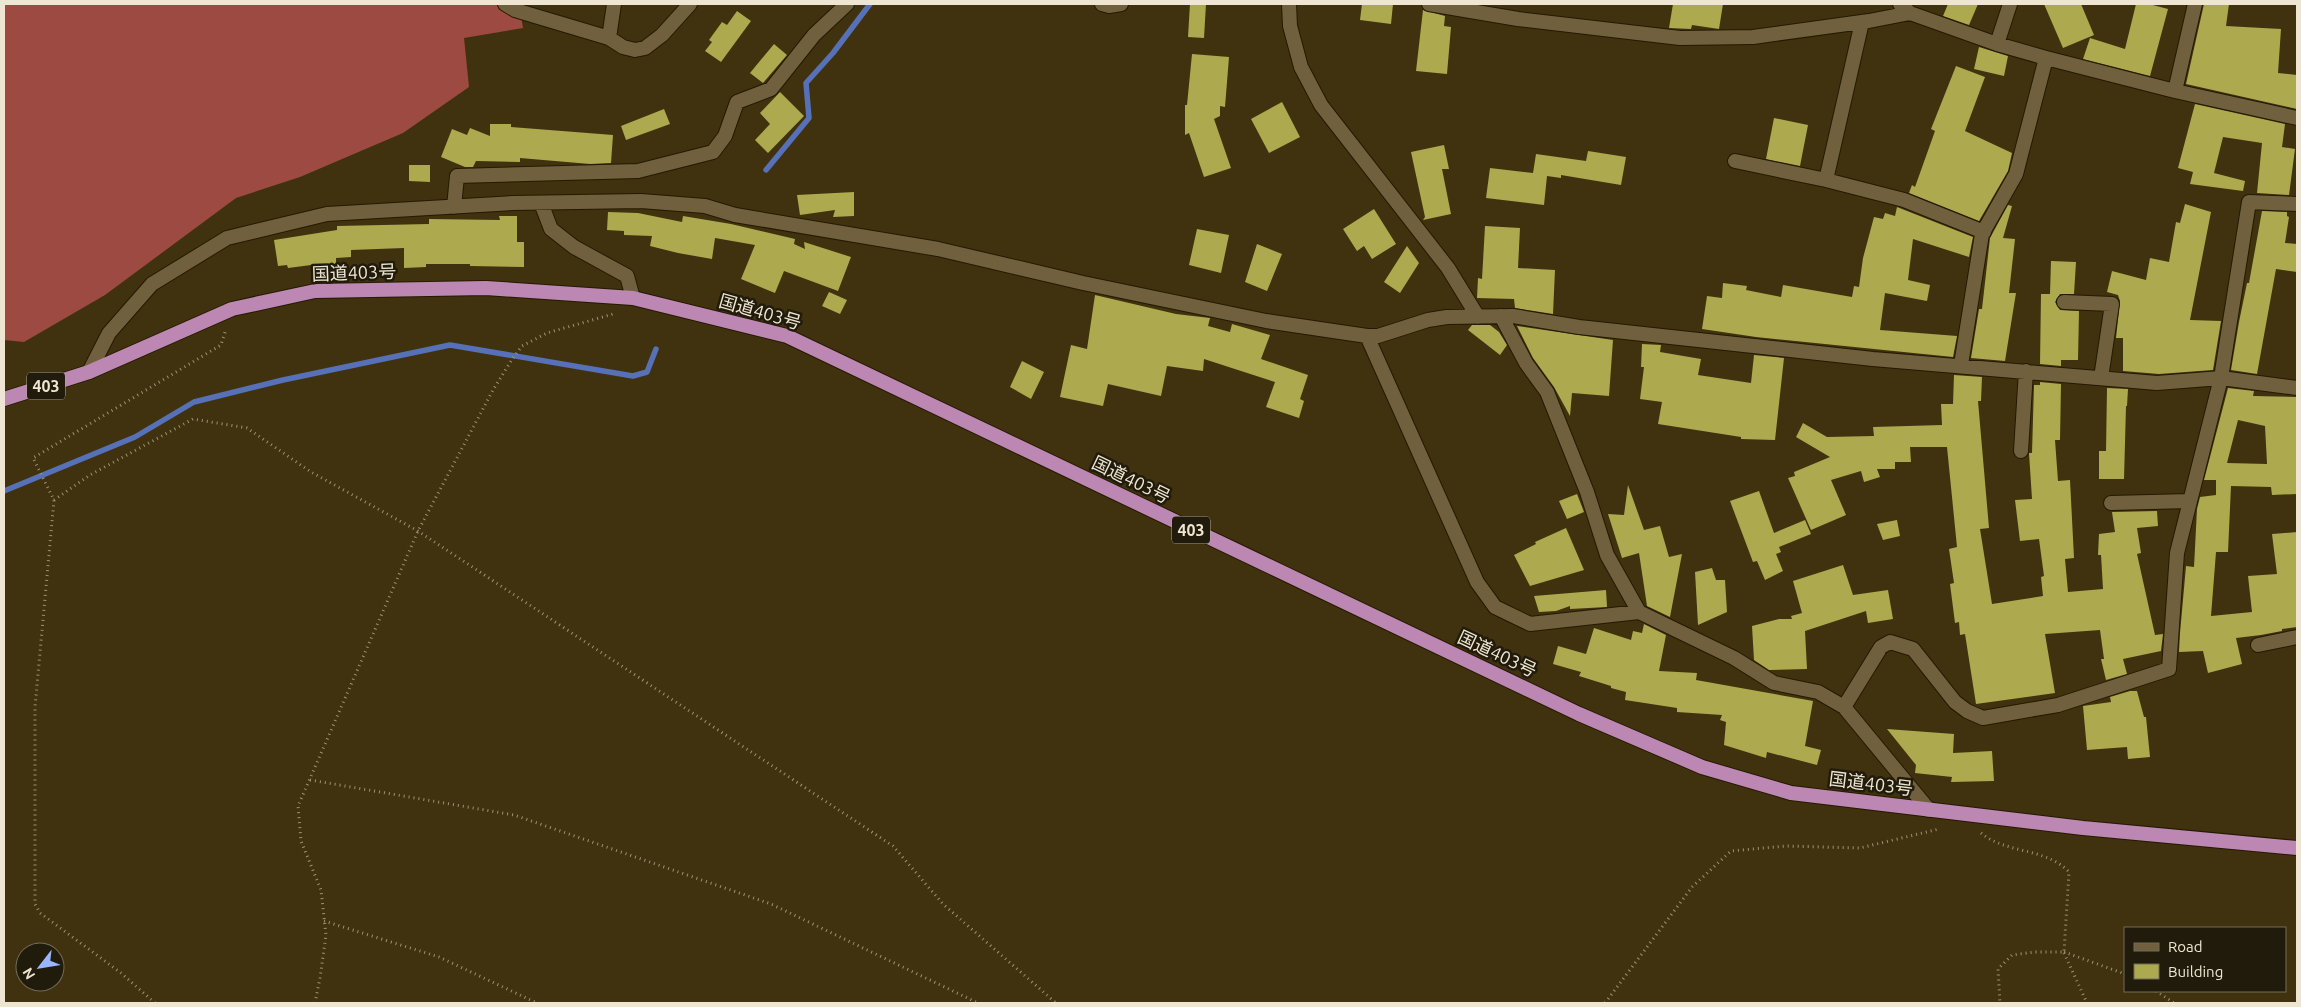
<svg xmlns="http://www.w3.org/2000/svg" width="2301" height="1007" font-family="Ubuntu,'Noto Sans JP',sans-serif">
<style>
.forest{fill:#9d4a43}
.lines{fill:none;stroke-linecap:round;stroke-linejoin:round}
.stream{stroke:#5671b7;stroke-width:5.5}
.building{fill:#ada94f;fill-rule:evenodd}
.minor-casing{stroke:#241a01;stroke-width:16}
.trunk-casing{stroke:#241a01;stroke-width:16}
.path{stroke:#9c9276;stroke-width:3;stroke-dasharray:1 4;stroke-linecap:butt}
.minor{stroke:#70603d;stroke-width:14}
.trunk{stroke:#bc87b2;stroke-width:14}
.labels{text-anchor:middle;stroke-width:5;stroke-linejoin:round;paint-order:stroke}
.shield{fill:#211b0c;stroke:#b0a997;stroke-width:1}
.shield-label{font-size:16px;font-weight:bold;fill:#eee6d2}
.street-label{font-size:18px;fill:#eee6d2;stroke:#211b0c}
</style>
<rect width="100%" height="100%" fill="#40320e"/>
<path class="forest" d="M4 4H519L523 28 464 38 469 87 403 133 300 177 236 198 105 295 24 342 4 340Z"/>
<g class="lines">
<path class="stream" d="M766 170 809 118 806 83 833 53 870 4
M4 491 135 437 194 402 283 380 450 345 633 376 647 372 656 349"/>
</g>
<path class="building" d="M1190 4H1206L1204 38 1188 37Z
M1362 4H1393L1391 24 1360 20Z
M1673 4H1723L1719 29 1692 25 1691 29 1669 28Z
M1948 4H1978L1969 25 1943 16Z
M2044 4H2081L2094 35 2063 48Z
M2136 4H2149L2168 9 2150 76 2083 59 2090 38 2125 49Z
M2204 4H2229L2226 26 2281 29 2278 73 2297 75V109L2186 84Z
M1423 10 1445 16 1444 26 1451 27 1447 74 1416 71Z
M737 11 751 21 721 62 705 51 712 42 709 40 722 22 727 25Z
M774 44 787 55 763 83 750 73Z
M1979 47 2008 56 2004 76 1974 69Z
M1192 54 1229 57 1225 107 1220 106V116L1214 119 1231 168 1204 177 1189 133 1185 135V105H1187Z
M1956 66 1985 77 1965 131 2012 153 2008 171 1979 221 1909 193 1912 185 1915 187 1935 131 1931 129Z
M780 92 804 116 768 153 755 140 770 124 760 113Z
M1282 102 1300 137 1269 153 1251 119Z
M2195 104 2285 124 2282 147 2295 149 2289 195 2257 193 2262 143 2223 137 2214 173 2245 181 2243 191 2190 184 2193 172 2178 168Z
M664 109 670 124 626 140 621 126Z
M1774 118 1808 125 1800 166 1766 159Z
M490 124H511V127L613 135 611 163 590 164 520 158V162L476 161 473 167H465L441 157 452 129 467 135 470 128 490 136Z
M1444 145 1449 169H1442L1451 214 1423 220 1425 217 1411 152Z
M1588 151 1626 157 1621 185 1561 175V178L1547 176 1544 205 1486 198 1490 168 1533 173 1536 154 1586 161Z
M409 165H430V182L409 181Z
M854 192V216L833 217 835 210 800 215 797 195Z
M2185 204 2211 212 2190 320 2221 321 2213 370 2159 374 2123 371V338H2116L2120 301 2118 295 2107 292 2112 271 2146 280 2150 258 2169 262 2176 222 2180 223Z
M2008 205 2012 206 2003 238 2015 239 2009 293H2016L2005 361 1971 358 1979 309H1982L1990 238Z
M1897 207 1973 237 1969 257 1913 239 1908 280 1930 285 1927 301 1885 293 1880 330 1957 336 1953 357 1756 337 1702 329 1707 296 1722 298 1723 283 1747 286 1746 290 1781 297 1783 285 1852 297 1854 286 1859 287 1863 258 1874 217 1883 219 1885 213 1895 216Z
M1374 209 1396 244 1372 259 1364 246 1357 251 1343 229Z
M2262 211 2287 212V216L2289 217 2285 243 2297 244V272L2276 269 2257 374 2231 370 2239 322 2247 283H2249Z
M608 212 638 213 682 222 683 216 731 224 795 239 794 244 805 249 804 242 851 257 838 291 784 271 775 293 741 279 755 245 715 238 712 259 678 253 650 246 652 236 624 235V231L607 230Z
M499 216H517V242H524V267L470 266V264H426V267L404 268V248L351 250V257L336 258V266L320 267 319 264 288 268 287 265 278 266 274 240 337 230V226L429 224V219L500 220Z
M1485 226 1520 228 1518 268 1555 270 1553 314 1515 308 1514 299 1477 298 1478 278 1482 279Z
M1197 229 1229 235 1221 273 1189 265Z
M1257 244 1282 254 1267 291 1245 282Z
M1407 246 1419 263 1400 293 1384 282Z
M2051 261 2076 262 2074 294H2060L2055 302 2060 310 2079 311 2078 360H2061V366L2040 364 2041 294H2050Z
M829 292 847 300 840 314 822 306Z
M1095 295 1176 314 1210 318 1208 326 1230 332 1232 324 1270 335 1261 359 1308 375 1300 399 1304 401 1299 418 1266 407 1275 382 1204 359 1203 371 1167 366 1161 396 1108 384 1103 406 1060 397 1071 345 1087 349Z
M1472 325H1490L1499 332 1507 345 1500 355 1468 330Z
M1517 326 1613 340 1609 396 1572 393 1570 416 1554 387 1533 358Z
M1642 344 1661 345 1660 352 1701 359 1698 375 1751 383 1754 355 1784 358 1775 440 1741 439V437L1658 424 1662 402 1640 399 1644 367H1641Z
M1022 361 1044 372 1031 399 1010 387Z
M1954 375 1982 377 1981 401H1978L1989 528 1980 529 1992 604 2043 596 2041 577 2044 576 2039 539 2020 541 2015 500 2032 499 2029 453H2032L2034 385H2040V382L2061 384 2060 440H2055L2058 481 2070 480 2074 558 2065 559 2068 592 2103 589 2101 555H2098L2099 534 2115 532 2112 512 2157 511 2158 526 2137 528 2141 553 2137 554 2155 635 2163 634 2161 651 2123 659 2127 674 2106 680 2101 659H2104L2100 630 2045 634 2055 693 1976 704 1965 634 1960 635 1959 622 1955 623 1950 584 1954 583 1949 549 1957 547 1947 447H1910L1911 462H1895V469H1877L1880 477 1864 482 1861 471 1831 480 1846 515 1811 530 1788 478 1795 476 1794 472 1830 457 1796 437 1803 423 1827 437 1874 436 1873 427 1942 425 1941 404H1953Z
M2107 388 2128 389 2127 406H2126L2124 479H2099V451H2106Z
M2228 388 2254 391 2253 396 2297 397V494L2272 495 2271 487 2231 486 2228 552H2216L2211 616 2252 612 2248 576 2277 574 2272 534 2297 532V627L2282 629V631L2261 635 2236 638 2242 664 2208 673 2203 651 2179 652 2180 633 2186 566 2194 567 2197 509 2200 497 2216 495V480H2204ZM2238 420 2265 426 2267 464 2227 463Z
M1628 485 1644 530 1660 526 1669 557 1682 554 1670 617 1647 606 1639 553 1622 558 1608 514 1624 515Z
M1759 491 1774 533 1805 520 1811 534 1779 547 1781 552 1776 554 1783 571 1765 580 1757 561 1753 562 1730 501Z
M1577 494 1584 512 1567 519 1559 501Z
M1897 520 1900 536 1883 540 1877 524Z
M1566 528 1584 570 1530 586 1514 555 1536 544 1535 542Z
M1843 565 1853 595 1888 590 1893 619 1868 623 1866 611 1805 631 1807 669 1769 670 1754 660 1752 626 1779 619H1792L1791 616 1802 613 1793 581Z
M1712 568 1716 580H1725L1727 612 1698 625 1695 572Z
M1606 590 1607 607 1570 609V606L1556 611 1539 612 1534 596Z
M1644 624 1666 635 1659 671 1697 673 1696 680 1813 701 1805 746 1821 750 1817 765 1767 752 1766 758 1724 745 1726 722 1720 720 1722 715 1677 712V708L1625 700 1626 692 1611 688V686L1579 676 1581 672 1553 664 1558 646 1586 654 1594 628 1631 640 1633 631 1642 633Z
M2130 691H2137L2144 717H2146L2150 757 2128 759 2127 747 2087 750 2083 706 2111 702 2110 697Z
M1887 729 1954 734 1953 753 1992 751 1994 781 1951 782 1952 777 1915 773 1916 765Z"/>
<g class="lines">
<defs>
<path id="minor" d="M505 4 515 10 609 38 623 47 635 50 645 48 662 35 690 4
M1102 4 1109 6 1121 4
M1289 4 1290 26 1301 67 1321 105 1448 268 1478 317
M1429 4 1518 19 1680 38 1753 37 1869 21 1910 13
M1900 4 1910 13 1997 44 2046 58 2175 91 2297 118
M1862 22 1826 180 1904 200 1984 232
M609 38 614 4
M1997 44 2010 4
M2175 91 2195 4
M1735 161 1826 180
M541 203 551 229 574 247 627 276 633 298
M454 207 457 176 638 171 713 152 725 136 737 102 771 89 814 35 847 4
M2064 302 2112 304 2101 378
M1501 316 1526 363 1547 392 1587 492 1607 555 1639 612
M1367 336 1477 582 1495 607 1530 624 1639 612 1734 658 1774 683 1818 692 1844 707 1929 810
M1961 365 1982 234 2016 174 2046 58
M89 372 109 333 152 284 227 238 327 214 513 203 641 201 705 206 735 215 938 249 1083 283 1266 321 1367 336H1378L1428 320 1447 317 1513 316 1579 327 1873 359 2157 383 2221 378 2297 388
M2021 451 2026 371
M2111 503 2190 501
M2258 645 2297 637
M1844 707 1881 647 1890 642 1913 649 1955 702 1967 711 1983 718 2058 705 2169 669 2177 553 2221 378 2249 202 2297 204"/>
<path id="trunk" d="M4 399 89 372 232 309 315 291 486 288 633 298 787 336 1579 714 1702 767 1791 793 2083 828 2297 848"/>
</defs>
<use href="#minor" class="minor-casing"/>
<use href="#trunk" class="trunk-casing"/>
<path class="path" d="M54 500 90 475 193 419 247 428 311 472 418 531 893 846 943 904 1056 1003
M310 780 514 815 771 904 978 1003
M1981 833C2006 854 2045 847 2069 872L2064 952H2035L2012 955 1998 969 2000 1003
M324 921 439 957 537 1003
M2064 952 2125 974
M2064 953 2087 1003
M2156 991 2174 1003
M155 1003 121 973 40 913 35 904V707L54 500 33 458 221 345 226 329
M315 1003 320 978 326 935 321 890 301 841 298 806 418 531 493 390 513 358 522 346 547 333 613 314
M1605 1003 1692 887 1731 851 1786 846 1860 848 1939 829"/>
<use href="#minor" class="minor"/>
<use href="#trunk" class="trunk"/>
</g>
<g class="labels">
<g class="shield">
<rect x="27" y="372.5" width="38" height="27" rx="4"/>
<rect x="1172" y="516.5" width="38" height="27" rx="4"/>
</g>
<g class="shield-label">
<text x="46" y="392">403</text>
<text x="1191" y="536">403</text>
</g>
<g class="street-label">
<text transform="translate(354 273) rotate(-2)" y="6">国道403号</text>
<text transform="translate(760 312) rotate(16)" y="6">国道403号</text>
<text transform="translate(1131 480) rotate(26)" y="6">国道403号</text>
<text transform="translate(1497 654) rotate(25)" y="6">国道403号</text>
<text transform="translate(1871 784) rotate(7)" y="6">国道403号</text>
</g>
</g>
<rect width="2301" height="1007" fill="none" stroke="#eee6d2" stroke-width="10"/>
<rect x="2124" y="927" width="162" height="65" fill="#211b0c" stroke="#736c5b"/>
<rect x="2134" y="943" width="25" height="8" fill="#70603d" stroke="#736c5b"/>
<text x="2168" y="952" font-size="15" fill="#eee6d2">Road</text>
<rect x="2134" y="964" width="25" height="15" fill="#ada94f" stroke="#736c5b"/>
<text x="2168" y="977" font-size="15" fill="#eee6d2">Building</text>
<g transform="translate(40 967) rotate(239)"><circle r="24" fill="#211b0c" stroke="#736c5b"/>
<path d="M0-4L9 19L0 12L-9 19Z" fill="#98b6fd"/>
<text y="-8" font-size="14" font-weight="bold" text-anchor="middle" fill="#eee6d2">N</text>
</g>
</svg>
